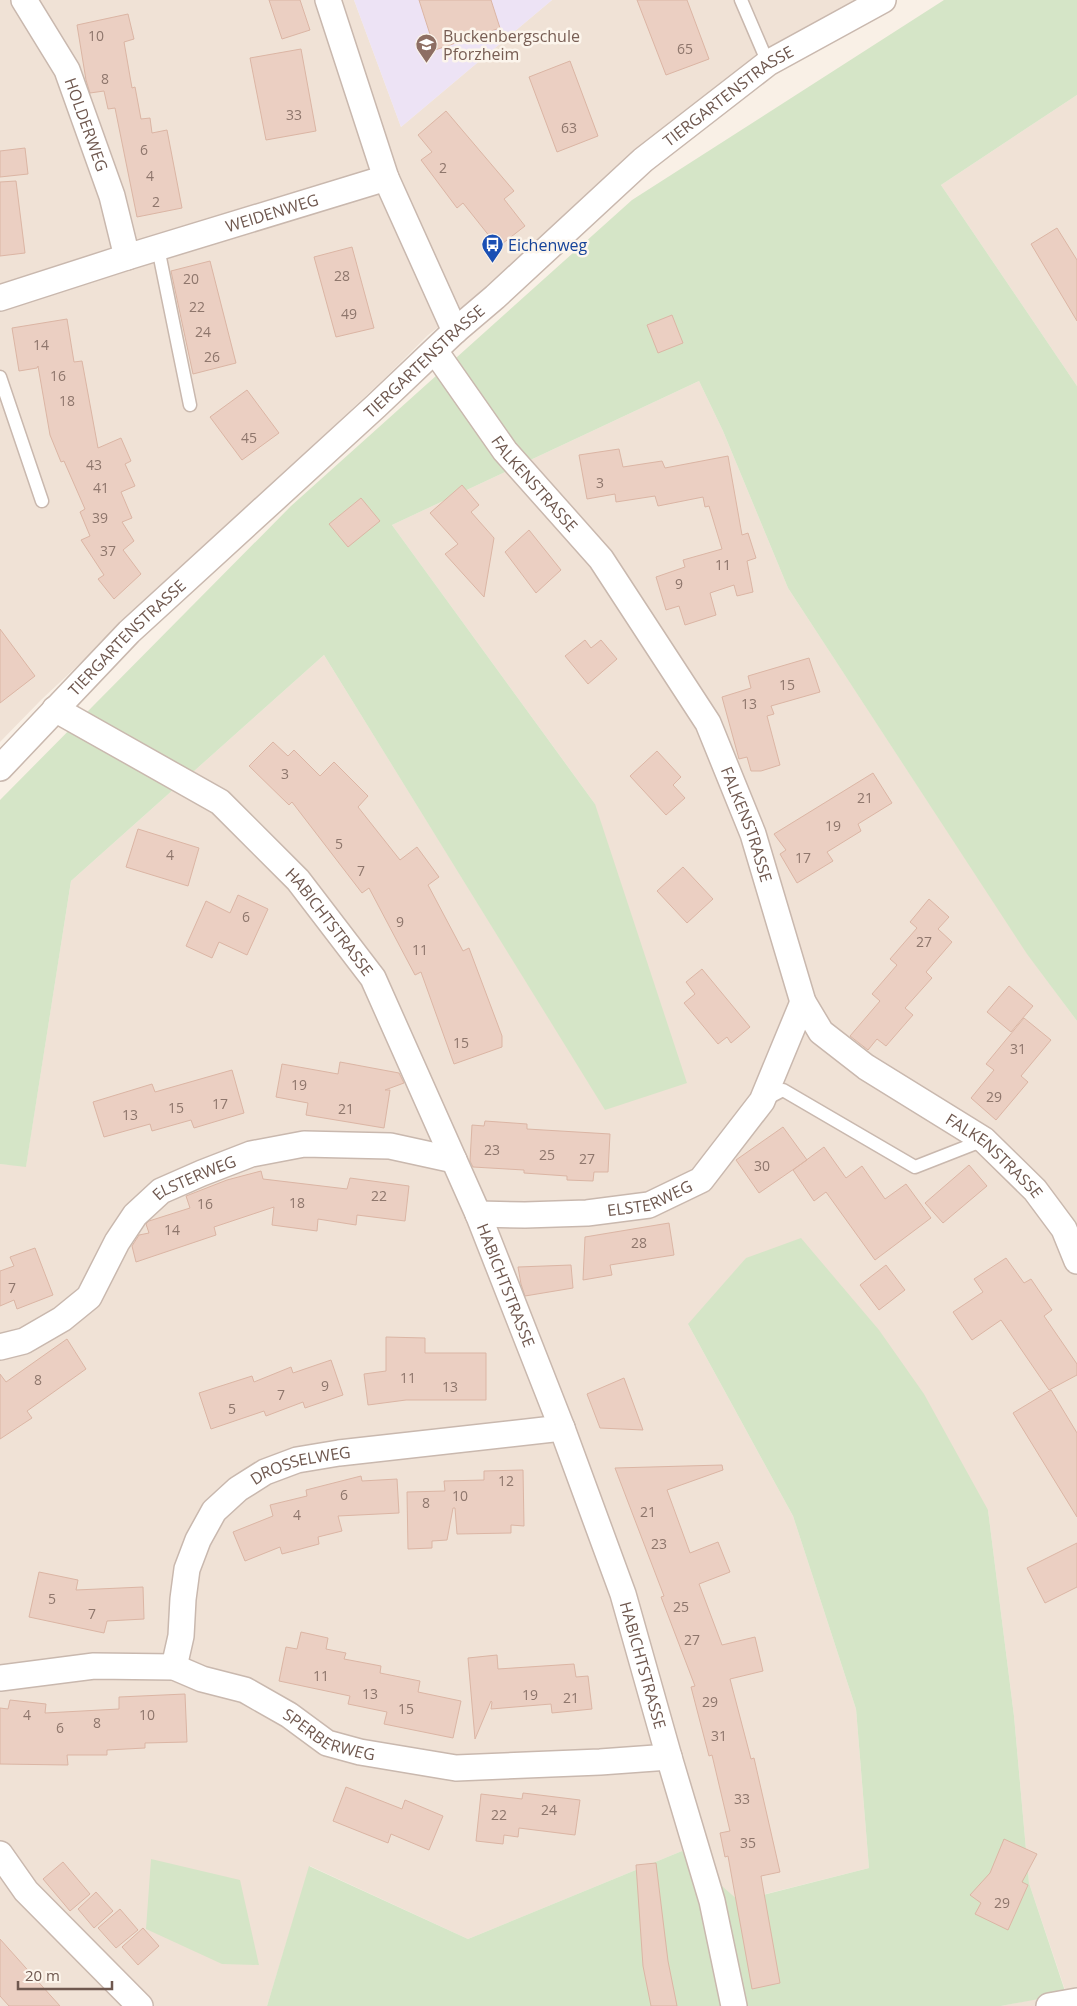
<svg xmlns="http://www.w3.org/2000/svg" width="1077" height="2006" font-family="'Open Sans',sans-serif">
<style>
.residential{fill:#f0e2d6}
.education{fill:#ede3f5}
.green{fill:#d5e5c7}
.building{fill:#ebcfc2;stroke:#dbb5a4}
.lines{fill:none;stroke-linecap:round;stroke-linejoin:round}
.service-casing{stroke:#c9b8ae;stroke-width:15}
.minor-casing{stroke:#c9b8ae;stroke-width:28}
.service{stroke:#fff;stroke-width:12}
.minor{stroke:#fff;stroke-width:25}
.labels{text-anchor:middle;stroke-width:5;stroke-linejoin:round;paint-order:stroke}
.number-label{font-size:14px;fill:#8e766c}
.education-label{font-size:16px;fill:#785e54;stroke:#fcf5ec;text-anchor:start}
.street-label{font-size:16px;fill:#6f584f;stroke:#fcf5ec}
.transit-label{font-size:16px;fill:#164399;stroke:#fcf5ec;text-anchor:start}
</style>
<rect width="100%" height="100%" fill="#f9f0e6"/>
<path class="residential" d="M0 0H354L401 127 552 0H876L545 244 428 335 386 377 42 699 0 742Z
M1077 95V386L941 185Z
M699 381 723 431 788 588 1027 953 1077 1021V2006H1001L1066 1993 1029 1883 1014 1716 988 1510 688 1324 793 1516 856 1709 869 1868 738 1901 682 1851 468 1939 310 1866 267 2006H0V1164L26 1166 71 881 324 655 605 1109 595 804 392 525Z"/>
<path class="education" d="M354 0H552L401 127Z"/>
<path class="green" d="M944 0H1077V95L941 185 1077 386V1021L1027 954 788 588 723 431 699 381 392 525 595 804 687 1083 605 1110 324 655 71 881 26 1167 0 1164V800L291 506 632 200Z
M801 1238 879 1330 924 1394 988 1510 1014 1716 1029 1883 1066 1994 1001 2006H267L309 1866 468 1939 682 1851 739 1901 869 1868 856 1709 793 1516 688 1324 746 1258Z
M151 1859 240 1880 259 1965 222 1964 146 1929Z"/>
<path class="building" d="M269 0H300L310 30 282 39Z
M419 0H491L500 28 435 50Z
M637 0H687L709 59 666 75Z
M128 14 134 39 124 42 132 88 135 87 141 119 150 118 152 133 167 130 182 208 137 217 115 108 108 109 104 91 90 93 86 80 77 25Z
M301 49 316 131 266 140 250 58Z
M570 61 598 136 557 152 529 77Z
M446 111 514 191 504 199 525 226 498 247 463 203 457 208 421 160 432 152 418 135Z
M25 148 28 174 0 177V151Z
M16 181 25 253 0 256V182Z
M1057 228 1077 260V321L1031 244Z
M352 247 374 328 336 337 314 257Z
M210 261 236 363 193 374 171 271Z
M672 315 683 343 658 353 647 325Z
M67 319 74 362 82 361 98 448 121 438 131 461 125 464 135 486 121 492 132 518 122 522 134 541 123 550 141 574 114 599 98 579 104 575 81 540 90 536 80 512 85 509 64 461 61 462 50 435 38 366 37 368 19 371 12 328Z
M247 390 279 433 242 460 210 417Z
M619 449 623 467 662 461 665 468 728 456 742 535 748 533 756 558 747 561 753 592 737 596 734 585 710 593 716 615 685 625 679 606 666 610 656 577 685 567 683 560 722 549 709 506 705 507 703 497 658 506 655 496 616 502 615 494 587 499 579 455Z
M462 485 479 505 471 512 494 538 484 597 445 554 458 544 430 513Z
M361 498 380 521 348 547 329 524Z
M529 530 561 570 536 593 505 552Z
M0 629 35 676 0 703Z
M585 640 591 648 601 640 617 659 588 684 565 656Z
M809 658 820 692 771 706 774 714 767 716 780 765 761 771H751L747 757 739 759 722 697 751 688 748 676Z
M273 742 288 756 294 750 320 776 334 762 368 796 358 807 400 860 417 847 439 877 428 885 463 951 469 948 502 1036V1047L454 1064 421 972 415 975 369 888 362 893 292 802 289 805 249 766Z
M657 751 681 777 673 785 685 798 666 815 630 776Z
M873 773 892 803 858 824 861 831 827 852 833 861 797 883 780 854 786 850 774 834Z
M138 829 199 848 188 886 126 867Z
M683 867 713 899 687 923 657 891Z
M238 895 268 909 247 955 219 942 212 958 186 946 206 901 230 913Z
M929 899 949 917 938 929 952 942 926 972 932 978 905 1008 913 1015 886 1046 877 1039 868 1050 850 1036 880 1001 872 994 897 965 890 959 917 928 910 922Z
M702 969 750 1027 731 1043 727 1037 718 1044 684 1003 695 994 686 982Z
M1009 986 1033 1006 1011 1032 987 1012Z
M1024 1018 1051 1040 1021 1076 1028 1082 996 1120 971 1098 994 1070 986 1064Z
M340 1062 399 1073 404 1083 385 1090H390L384 1128 306 1115 308 1103 276 1097 282 1064 338 1074Z
M232 1070 244 1113 194 1128 191 1120 152 1131 150 1124 104 1137 93 1102 152 1084 155 1092Z
M485 1121 527 1124V1129L610 1134 608 1172H594L593 1181 567 1180V1176L524 1173V1170L473 1167 470 1161 472 1125 484 1126Z
M783 1127 807 1160 759 1193 736 1160Z
M824 1147 846 1178 862 1166 885 1199 906 1184 931 1218 875 1260 826 1192 814 1201 793 1170Z
M969 1165 987 1186 943 1223 925 1203Z
M261 1171 263 1179 347 1189 350 1178 409 1186 405 1221 357 1215 356 1225 318 1219 317 1231 272 1225 274 1207 214 1227 216 1235 136 1262 132 1246 139 1235 149 1233 146 1224 149 1221 190 1208 186 1196 227 1180Z
M669 1223 674 1255 610 1265 612 1275 583 1280 585 1237Z
M35 1248 53 1295 17 1309 14 1300 0 1306V1271L14 1266 10 1257Z
M1006 1258 1024 1283 1031 1279 1052 1310 1044 1316 1077 1364V1375L1049 1390 1001 1320 972 1340 953 1312 983 1292 974 1279Z
M571 1265 573 1288 525 1296 521 1284 518 1267Z
M886 1265 905 1290 879 1310 860 1285Z
M386 1337 425 1338V1353H486V1400H406L368 1405 364 1374 386 1371Z
M67 1339 86 1369 27 1411 32 1418 0 1439V1374L6 1382Z
M331 1360 343 1395 305 1408 303 1402 266 1416 264 1411 211 1429 199 1393 252 1376 254 1382 291 1367 293 1373Z
M624 1378 643 1430 600 1428 587 1394Z
M1051 1390 1077 1433V1517L1013 1413Z
M722 1465 723 1470 667 1490 690 1553 718 1542 730 1572 699 1584 722 1645 755 1637 763 1671 730 1679 751 1759 754 1758 780 1872 761 1876 780 1983 752 1989 728 1856 725 1857 720 1833 730 1831 712 1755 709 1756 691 1687 695 1686 661 1597 664 1596 615 1468Z
M523 1470 524 1526 511 1525V1533L457 1534 455 1508H453L447 1540 432 1541V1548L408 1549 407 1492 445 1491 444 1481 484 1480V1471Z
M361 1476 362 1481 397 1479 399 1513 338 1516 342 1531 318 1537 319 1544 282 1554 280 1547 245 1561 233 1532 273 1516 270 1505 307 1496 306 1490Z
M1077 1543V1587L1045 1603 1027 1568Z
M39 1572 78 1580 76 1590 143 1587 144 1619 107 1621 104 1633 29 1617Z
M301 1632 328 1638 326 1649 346 1653 344 1659 381 1666 380 1673 420 1681 418 1692 461 1701 453 1738 384 1724 387 1712 348 1704 350 1696 279 1681 286 1647 297 1649Z
M497 1655 498 1669 574 1664 576 1677 588 1676 592 1709 552 1713 551 1704 491 1709 492 1702 491 1701 475 1739 468 1658Z
M185 1694 187 1742 145 1743V1748L107 1750V1755H67L68 1765 0 1764V1708L8 1709 10 1700 46 1704 45 1713 119 1709V1697Z
M346 1787 402 1809 405 1800 443 1816 429 1850 391 1834 388 1843 333 1821Z
M523 1793 580 1800 575 1835 519 1828 518 1837 504 1835 503 1844 476 1841 481 1794 522 1799Z
M1004 1839 1037 1854 1022 1882 1028 1885 1008 1930 975 1914 981 1903 970 1895 990 1873Z
M63 1862 90 1894 70 1911 43 1879Z
M656 1863 668 1961 677 2006H651L643 1966 636 1865Z
M96 1892 113 1911 94 1928 78 1909Z
M120 1909 138 1930 116 1948 98 1928Z
M143 1928 159 1946 138 1965 122 1947Z
M0 1939 42 1986 60 2006H9L0 1996Z"/>
<g class="lines">
<defs>
<path id="service" d="M741 0 768 63
M158 248 190 405
M0 377 42 501
M764 1100 783 1090 915 1167 984 1140"/>
<g id="minor">
<path id="s1" d="M24 0 67 70 112 196 127 257"/>
<path d="M328 0 386 178 455 331"/>
<path id="s2" d="M0 298 127 257 386 178"/>
<path id="s3" d="M435 351 505 451 601 559 708 723 753 834 803 1002 821 1032 866 1067 984 1140 1035 1190 1064 1229 1077 1261"/>
<path id="s4" d="M55 709 220 802 298 880 373 978 478 1214 562 1428 623 1594 669 1757 712 1901 734 2006"/>
<path id="s5" d="M0 768 129 632 376 406 455 331 495 297 643 160 768 63 883 0"/>
<path id="s6" d="M478 1214 525 1215 587 1213 649 1205 701 1180 762 1101 803 1002"/>
<path id="s7" d="M0 1347 24 1341 62 1319 89 1297 117 1242 135 1215 161 1191 202 1173 251 1154 304 1144 390 1146 454 1160"/>
<path id="s8" d="M174 1667 181 1636 183 1599 187 1569 198 1540 214 1511 238 1489 265 1472 297 1460 339 1453 562 1428"/>
<path id="s9" d="M0 1678 94 1666 174 1667 202 1679 245 1690 289 1715 327 1743 360 1752 456 1768 600 1762 669 1757"/>
<path d="M0 1854 26 1891 140 2006"/>
<path d="M1049 2006 1077 2001"/>
</g>
</defs>
<use href="#service" class="service-casing"/>
<use href="#minor" class="minor-casing"/>
<use href="#service" class="service"/>
<use href="#minor" class="minor"/>
</g>
<defs>
<symbol id="school-pin" viewBox="-11 -11 22 30"><path d="M0 17L-7.5 6A9.5 9.5 0 1 1 7.5 6Z" fill="#8d6e63" stroke="#fcf5ec"/><path d="M0-5L7-2L0 1L-7-2ZM-4 1L0 2.5L4 1V4Q0 6-4 4Z" fill="#fff"/></symbol>
<symbol id="bus-pin" viewBox="-11 -11 22 30"><path d="M0 17L-7.5 6A9.5 9.5 0 1 1 7.5 6Z" fill="#1a4fb4" stroke="#fcf5ec"/><path d="M-5-6H5V4H4V6H2V4H-2V6H-4V4H-5ZM-3.5-4V0h7V-4ZM-3.5 1.2v1.5H-2V1.2ZM2 1.2v1.5H3.5V1.2Z" fill="#fff"/></symbol>
</defs>
<g fill-rule="evenodd">
<use href="#school-pin" x="414" y="32" width="25" height="34"/>
<use href="#bus-pin" x="480" y="232" width="25" height="34"/>
</g>
<g class="labels">
<g class="number-label">
<text x="96" y="41">10</text>
<text x="685" y="54">65</text>
<text x="105" y="84">8</text>
<text x="294" y="120">33</text>
<text x="569" y="133">63</text>
<text x="144" y="155">6</text>
<text x="443" y="173">2</text>
<text x="150" y="181">4</text>
<text x="156" y="207">2</text>
<text x="342" y="281">28</text>
<text x="191" y="284">20</text>
<text x="197" y="312">22</text>
<text x="349" y="319">49</text>
<text x="203" y="337">24</text>
<text x="41" y="350">14</text>
<text x="212" y="362">26</text>
<text x="58" y="381">16</text>
<text x="67" y="406">18</text>
<text x="249" y="443">45</text>
<text x="94" y="470">43</text>
<text x="600" y="488">3</text>
<text x="101" y="493">41</text>
<text x="100" y="523">39</text>
<text x="108" y="556">37</text>
<text x="723" y="570">11</text>
<text x="679" y="589">9</text>
<text x="787" y="690">15</text>
<text x="749" y="709">13</text>
<text x="285" y="779">3</text>
<text x="865" y="803">21</text>
<text x="833" y="831">19</text>
<text x="339" y="849">5</text>
<text x="170" y="860">4</text>
<text x="803" y="863">17</text>
<text x="361" y="876">7</text>
<text x="246" y="922">6</text>
<text x="400" y="927">9</text>
<text x="924" y="947">27</text>
<text x="420" y="955">11</text>
<text x="461" y="1048">15</text>
<text x="1018" y="1054">31</text>
<text x="299" y="1090">19</text>
<text x="994" y="1102">29</text>
<text x="220" y="1109">17</text>
<text x="176" y="1113">15</text>
<text x="346" y="1114">21</text>
<text x="130" y="1120">13</text>
<text x="492" y="1155">23</text>
<text x="547" y="1160">25</text>
<text x="587" y="1164">27</text>
<text x="762" y="1171">30</text>
<text x="379" y="1201">22</text>
<text x="297" y="1208">18</text>
<text x="205" y="1209">16</text>
<text x="172" y="1235">14</text>
<text x="639" y="1248">28</text>
<text x="12" y="1293">7</text>
<text x="408" y="1383">11</text>
<text x="38" y="1385">8</text>
<text x="325" y="1391">9</text>
<text x="450" y="1392">13</text>
<text x="281" y="1400">7</text>
<text x="232" y="1414">5</text>
<text x="506" y="1486">12</text>
<text x="344" y="1500">6</text>
<text x="460" y="1501">10</text>
<text x="426" y="1508">8</text>
<text x="648" y="1517">21</text>
<text x="297" y="1520">4</text>
<text x="659" y="1549">23</text>
<text x="52" y="1604">5</text>
<text x="681" y="1612">25</text>
<text x="92" y="1619">7</text>
<text x="692" y="1645">27</text>
<text x="321" y="1681">11</text>
<text x="370" y="1699">13</text>
<text x="530" y="1700">19</text>
<text x="571" y="1703">21</text>
<text x="710" y="1707">29</text>
<text x="406" y="1714">15</text>
<text x="27" y="1720">4</text>
<text x="147" y="1720">10</text>
<text x="97" y="1728">8</text>
<text x="60" y="1733">6</text>
<text x="719" y="1741">31</text>
<text x="742" y="1804">33</text>
<text x="549" y="1815">24</text>
<text x="499" y="1820">22</text>
<text x="748" y="1848">35</text>
<text x="1002" y="1908">29</text>
</g>
<g class="education-label">
<text x="443" y="42">Buckenbergschule<tspan x="443" dy="18">Pforzheim</tspan></text>
</g>
<g class="street-label">
<text dy="6" stroke="none"><textPath href="#s5" startOffset="992">TIERGARTENSTRASSE</textPath></text>
<text dy="6" stroke="none"><textPath href="#s1" startOffset="140">HOLDERWEG</textPath></text>
<text dy="6" stroke="none"><textPath href="#s2" startOffset="285">WEIDENWEG</textPath></text>
<text dy="6" stroke="none"><textPath href="#s5" startOffset="588">TIERGARTENSTRASSE</textPath></text>
<text dy="6" stroke="none"><textPath href="#s3" startOffset="166">FALKENSTRASSE</textPath></text>
<text dy="6" stroke="none"><textPath href="#s5" startOffset="182">TIERGARTENSTRASSE</textPath></text>
<text dy="6" stroke="none"><textPath href="#s3" startOffset="571">FALKENSTRASSE</textPath></text>
<text dy="6" stroke="none"><textPath href="#s4" startOffset="352">HABICHTSTRASSE</textPath></text>
<text dy="6" stroke="none"><textPath href="#s3" startOffset="1006">FALKENSTRASSE</textPath></text>
<text dy="6" stroke="none"><textPath href="#s7" startOffset="269">ELSTERWEG</textPath></text>
<text dy="6" stroke="none"><textPath href="#s6" startOffset="174">ELSTERWEG</textPath></text>
<text dy="6" stroke="none"><textPath href="#s4" startOffset="758">HABICHTSTRASSE</textPath></text>
<text dy="6" stroke="none"><textPath href="#s8" startOffset="264">DROSSELWEG</textPath></text>
<text dy="6" stroke="none"><textPath href="#s4" startOffset="1162">HABICHTSTRASSE</textPath></text>
<text dy="6" stroke="none"><textPath href="#s9" startOffset="346">SPERBERWEG</textPath></text>
</g>
<g class="transit-label">
<text x="508" y="251">Eichenweg</text>
</g>
</g>
<path d="M18 1981v8h94v-8" fill="none" stroke="#6f584f" stroke-width="2.5"/>
<text x="25" y="1981" font-size="15" fill="#6f584f" stroke="#fcf5ec" stroke-width="4" paint-order="stroke">20 m</text>
</svg>
